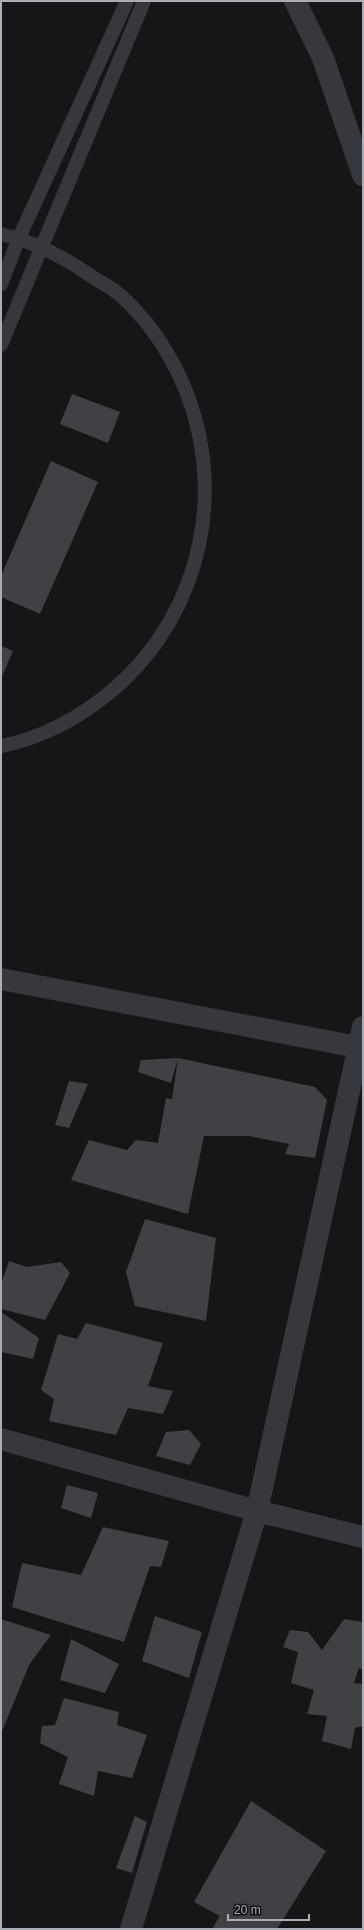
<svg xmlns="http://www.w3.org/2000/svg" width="364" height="1930" font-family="Arial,sans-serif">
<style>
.building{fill:#404145}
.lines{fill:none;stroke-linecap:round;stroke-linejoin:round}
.lane{stroke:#37383d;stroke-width:14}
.street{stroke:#37383d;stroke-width:22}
</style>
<rect width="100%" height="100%" fill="#161618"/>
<path class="building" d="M72 394 120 412 108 443 60 424Z
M51 461 98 482 40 614 1 597V576Z
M1 646 13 651 1 679Z
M178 1058 171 1083 138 1072 141 1060Z
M178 1058 315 1087 327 1100 315 1158 285 1154 289 1144 249 1136H204L188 1214 71 1180 89 1140 127 1150 136 1140 158 1143 166 1098 172 1099Z
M69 1081 88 1084 69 1128 55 1125Z
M145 1219 216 1238 206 1321 135 1306 126 1272Z
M9 1261 27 1267 61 1262 70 1273 45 1320 1 1309V1284Z
M1 1312 39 1338 33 1359 1 1352Z
M86 1323 163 1343 148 1386 173 1391 163 1414 128 1408 116 1435 49 1421 54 1399 41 1390 58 1334 77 1339Z
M189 1430 201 1444 190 1465 156 1456 166 1432Z
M67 1485 98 1493 91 1518 61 1508Z
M103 1527 169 1541 161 1567 150 1566 124 1642 12 1607 22 1563 81 1575Z
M155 1616 202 1632 189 1678 142 1661Z
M1 1619 51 1635 29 1665 1 1734Z
M344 1619 363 1622V1670L359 1668 354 1683 363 1684V1726L355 1728 351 1749 322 1741 327 1716 307 1714 314 1690 291 1683 298 1652 283 1647 290 1630 308 1632 322 1650Z
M71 1639 119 1664 105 1693 60 1680Z
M64 1698 119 1712 117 1725 147 1735 132 1778 98 1771 94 1796 59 1784 68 1757 40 1743 42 1726 55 1725Z
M251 1801 326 1851 277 1929H212L220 1916 194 1902Z
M135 1816 147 1822 132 1873 116 1868Z"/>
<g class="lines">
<path class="lane" d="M1 234C32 241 62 256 88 274 98 281 111 287 120 295 145 317 165 346 179 375 230 483 204 611 114 689 82 716 43 738 1 746
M1 284 19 238 127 1
M1 345 144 1"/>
<path class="street" d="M295 1 323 58 363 175
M1 979 363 1048
M1 1439 257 1511 363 1537
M131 1929 257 1511 363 1027"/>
</g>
<rect width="364" height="1930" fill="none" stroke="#a8adb8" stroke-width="4"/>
<path d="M228 1914v6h81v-6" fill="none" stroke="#a8adb8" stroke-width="2"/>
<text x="234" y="1914" font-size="12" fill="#a8adb8" stroke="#111113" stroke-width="3" paint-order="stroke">20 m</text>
</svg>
